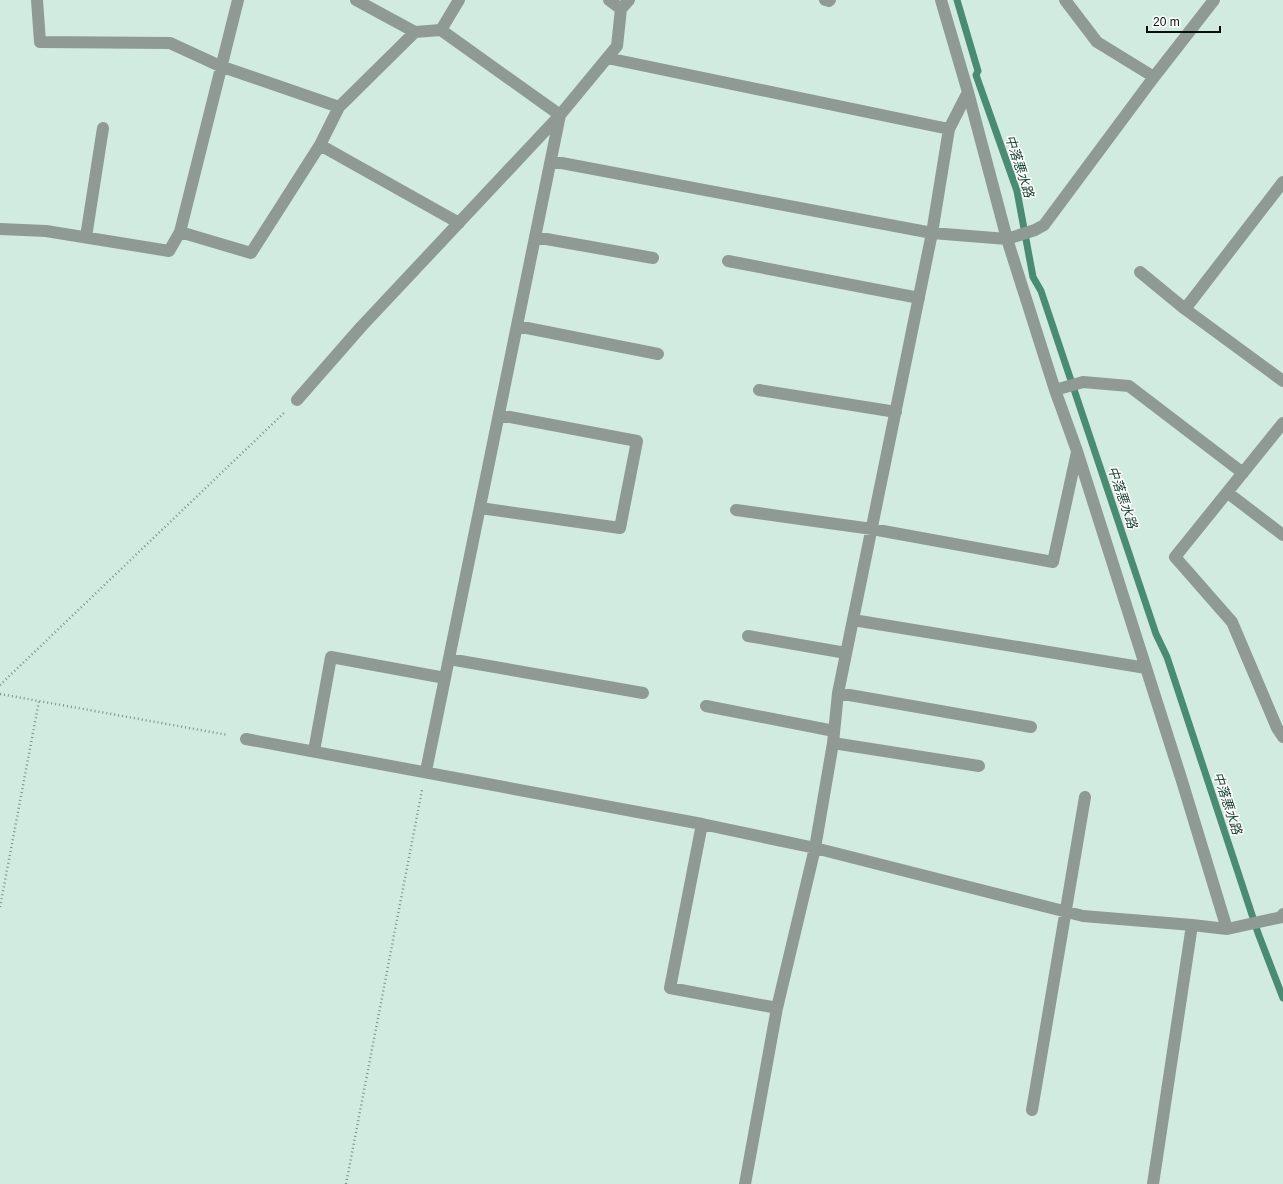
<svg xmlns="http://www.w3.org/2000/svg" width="1283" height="1184" font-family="Arial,'Noto Sans JP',sans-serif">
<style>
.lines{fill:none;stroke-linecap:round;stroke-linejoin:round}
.stream{stroke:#498b73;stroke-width:7}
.path{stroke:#7e9088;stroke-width:2.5;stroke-dasharray:1 3;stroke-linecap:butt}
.street{stroke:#909a95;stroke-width:12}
.labels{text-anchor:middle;stroke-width:3;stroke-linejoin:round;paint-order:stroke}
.water-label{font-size:13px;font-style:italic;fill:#163f31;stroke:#fff}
</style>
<rect width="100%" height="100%" fill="#d2ebe0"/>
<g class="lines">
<path class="stream" d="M957 0 978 71 976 75 1017 191 1033 277 1041 291 1156 634 1167 657 1258 933 1283 998"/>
<path class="path" d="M0 685 285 412
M0 694 228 735
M0 907 39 701
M346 1184 422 790"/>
<path class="street" d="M37 0 40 42 170 43 220 66 339 107
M238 0 180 232 251 253 320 145 339 107 415 32
M356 0 415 32 441 30 560 115
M609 0 621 9
M825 0 829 1 830 0
M941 0 968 92 1007 239 1055 390 1077 451 1182 781 1227 929
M1065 0 1097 42 1154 77
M441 30 459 0
M607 58 949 129
M320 145 459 223
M551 161 932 233 1007 239 1035 230 1044 225 1154 77 1214 0
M0 229 46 231 169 251 180 232
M86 237 103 128
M535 237 653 258
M728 261 919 298
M1140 272 1185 309 1283 381
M1185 309 1283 182
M517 326 658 354
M759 390 896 412
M1055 390 1083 382 1129 386 1243 473
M297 400 361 327 560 115 617 46 621 9 629 0
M1283 423 1175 557 1232 622 1277 728 1283 737
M1228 493 1283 535
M480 508 620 528 637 441 499 415
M736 510 872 529 1053 562 1077 452
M853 620 1146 668
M748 636 846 653
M449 659 643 693
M838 693 1031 727
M706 706 834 731
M246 739 702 824 815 848 1083 916 1192 925 1227 929 1282 917 1283 914
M833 743 979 766
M314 751 331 657 445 678
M426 771 560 115
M702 824 670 988 777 1008
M1032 1110 1085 797
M745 1184 777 1008 815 848 833 743 838 693 932 233 949 129 968 92
M1153 1184 1192 925"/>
</g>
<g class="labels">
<g class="water-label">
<text transform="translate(1020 166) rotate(72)" y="5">中落悪水路</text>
<text transform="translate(1123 497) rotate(71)" y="5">中落悪水路</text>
<text transform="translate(1228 803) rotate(72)" y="5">中落悪水路</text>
</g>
</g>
<path d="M1147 26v6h73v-6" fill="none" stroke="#08100d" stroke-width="2"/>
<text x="1153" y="26" font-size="12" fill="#08100d" stroke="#ffffff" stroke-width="3" paint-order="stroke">20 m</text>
</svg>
